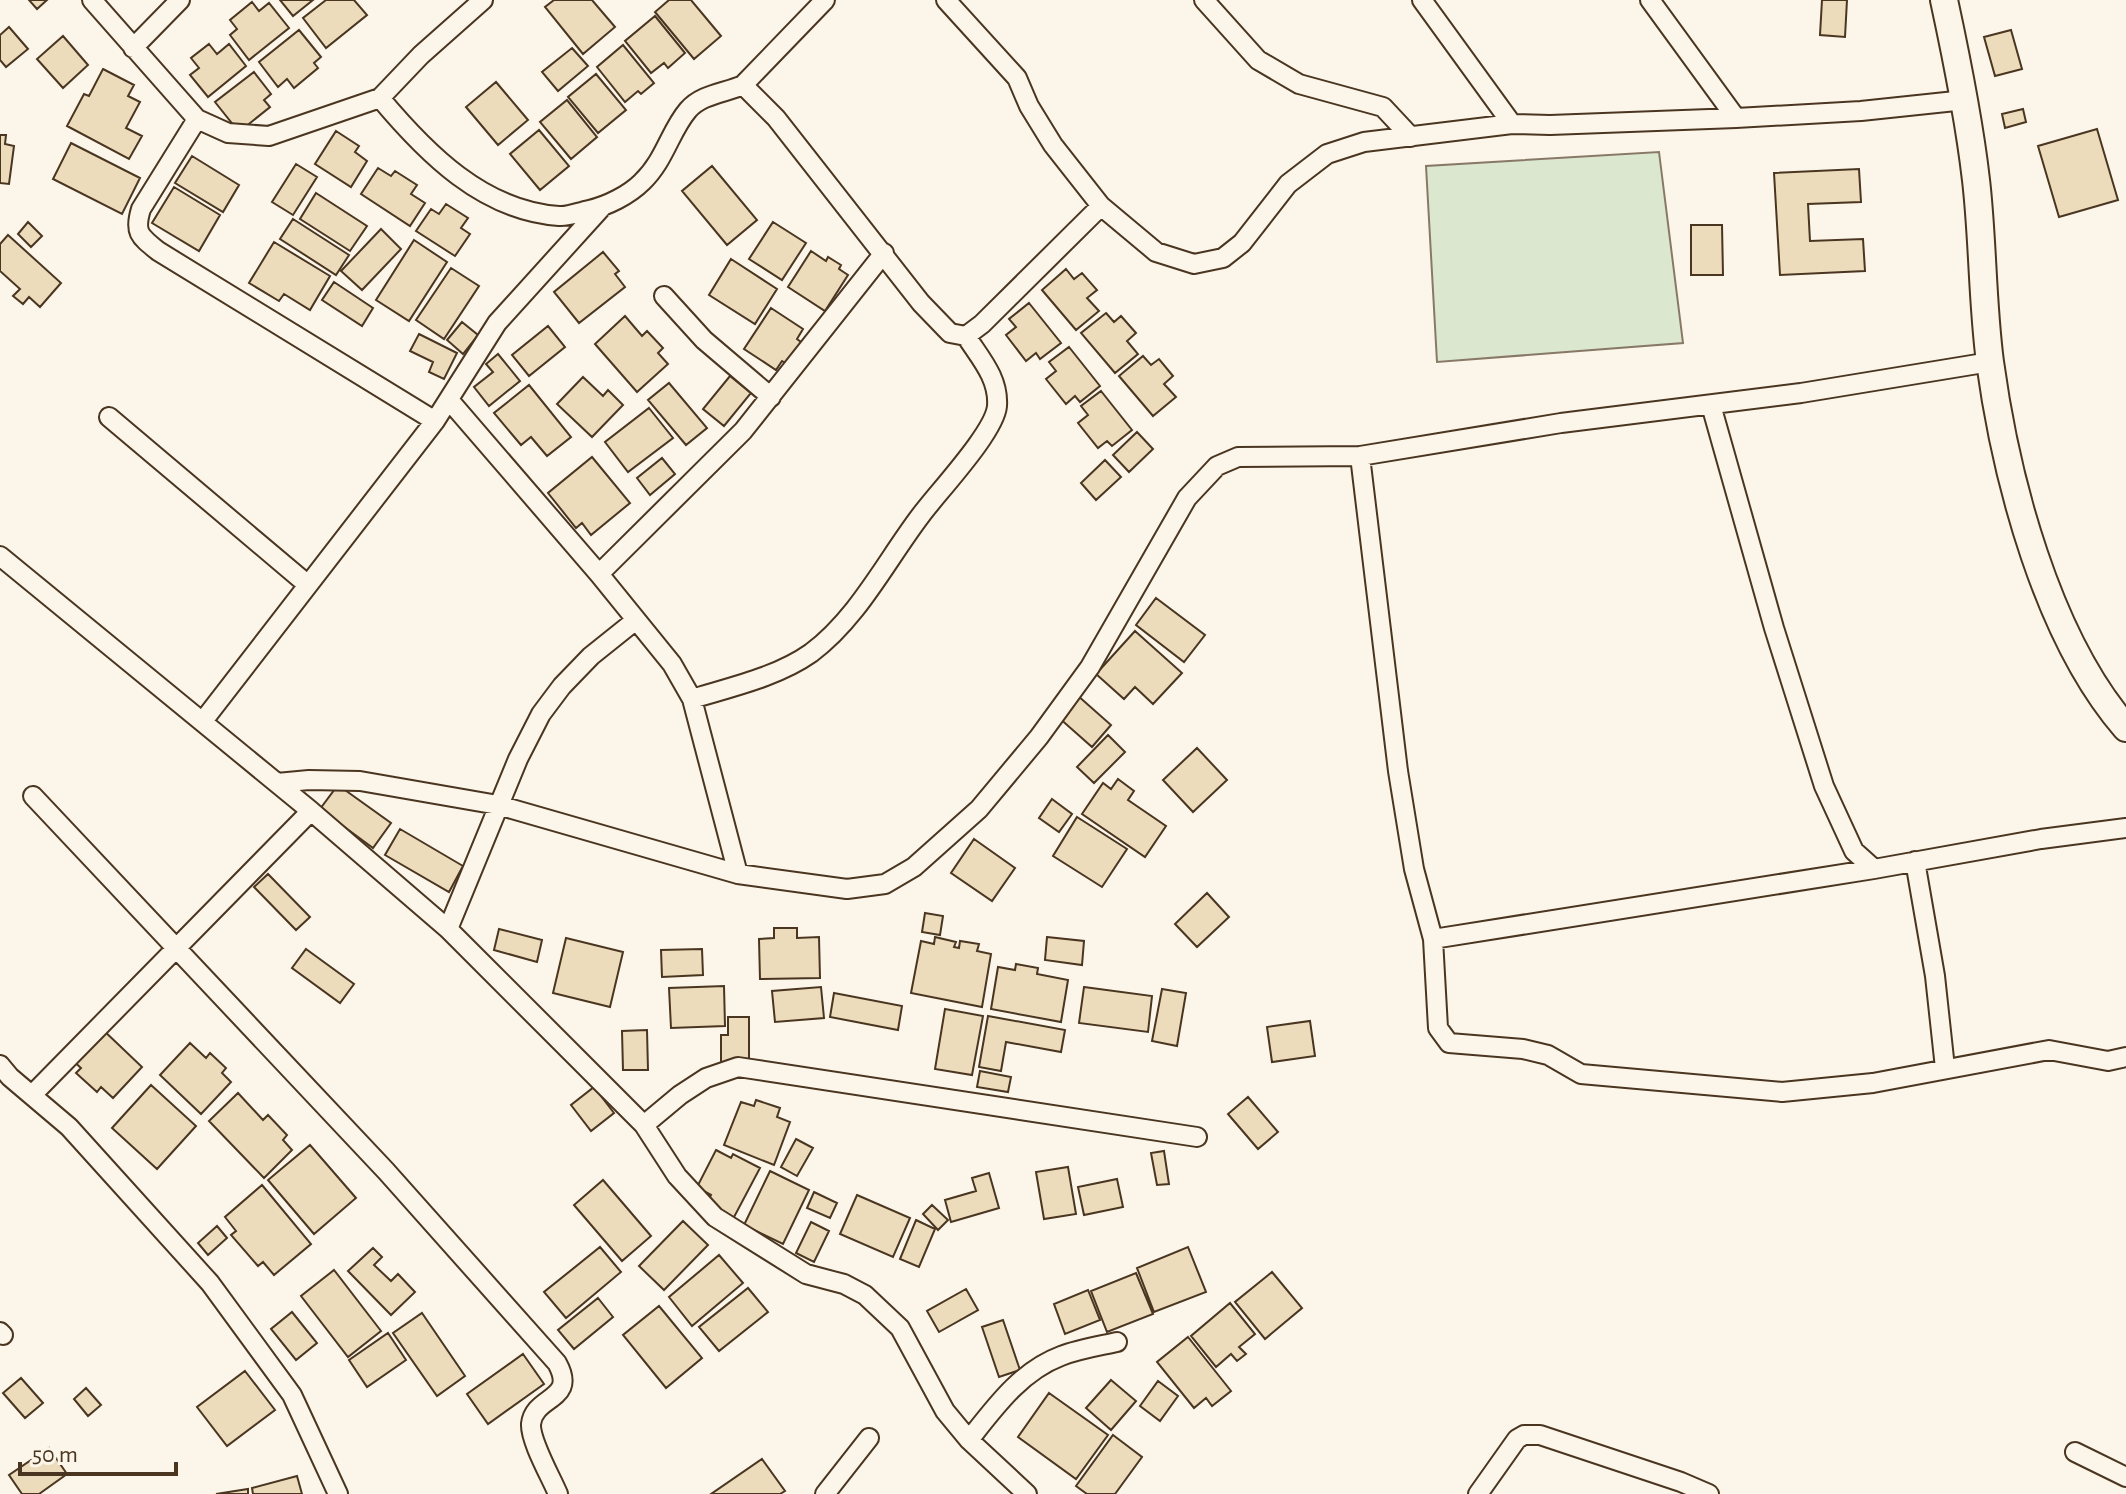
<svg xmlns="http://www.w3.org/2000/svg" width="2126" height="1494" font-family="'Alegreya Sans',sans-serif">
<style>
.green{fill:#dce7d0;stroke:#887966;stroke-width:2}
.building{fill:#ecdcbc;stroke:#4a3520;stroke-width:2}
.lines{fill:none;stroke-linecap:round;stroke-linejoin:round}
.street-casing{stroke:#4a3520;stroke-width:22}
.secondary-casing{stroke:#4a3520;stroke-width:30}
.street{stroke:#fbf6e9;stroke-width:18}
.secondary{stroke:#fbf6e9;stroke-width:26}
</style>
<rect width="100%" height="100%" fill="#fbf6e9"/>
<path class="green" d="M1659 152 1683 343 1437 362 1426 166Z"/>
<path class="building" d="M29 0H47L37 9Z
M280 0H313L293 16Z
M326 0H354L367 15 326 48 303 18Z
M554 0H592L615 27 583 54 545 7Z
M669 0H691L721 36 694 59 655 12Z
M1822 0H1847L1845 37 1820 35Z
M252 2 259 11 269 3 289 28 249 60 230 35 237 29 230 20Z
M655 16 685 53 668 68 664 63 651 73 625 41Z
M9 27 28 49 6 67 0 60V35Z
M299 30 321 57 314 63 318 68 294 88 287 79 278 87 259 62Z
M2011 30 2022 69 1995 76 1984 37Z
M63 36 88 65 63 88 37 59Z
M209 44 217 54 229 44 246 66 208 97 190 75 199 68 191 58Z
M623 45 654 83 641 94 638 91 625 102 597 67Z
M572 48 588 66 558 91 542 72Z
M103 69 134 85 128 96 140 102 126 128 142 136 129 159 67 126 84 94 89 96Z
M254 72 271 94 264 100 270 107 239 132 215 102Z
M596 74 626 110 598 133 568 97Z
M496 82 528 120 498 145 466 107Z
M567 100 597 137 571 159 540 122Z
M2023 109 2026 122 2005 128 2002 114Z
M2097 129 2118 200 2059 217 2038 146Z
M539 130 569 166 540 190 510 154Z
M336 131 359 146 355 152 367 161 351 187 315 164Z
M0 135H6L5 144 14 146 9 184 0 183Z
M71 143 140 178 122 214 53 179Z
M192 156 239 185 223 212 175 183Z
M296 164 317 177 293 215 272 202Z
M712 166 757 220 727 245 682 191Z
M378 168 391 176 395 171 417 185 411 194 425 203 410 226 361 194Z
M1859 169 1861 202 1808 204 1810 241 1863 239 1865 271 1780 275 1774 173Z
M174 187 220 215 199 251 152 223Z
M316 193 367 226 350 251 300 219Z
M446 204 468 218 461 228 470 234 455 256 416 231 431 209 439 214Z
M293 219 349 255 336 275 280 239Z
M28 222 42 236 31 247 18 234Z
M773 222 806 243 782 280 749 259Z
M1691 225H1722L1723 275H1691Z
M381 229 401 249 362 290 341 271Z
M8 235 61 283 40 307 29 297 23 304 13 296 20 289 0 271V244Z
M414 240 447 262 409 321 376 300Z
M274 242 330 276 310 310 284 294 279 301 249 283Z
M811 251 826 261 828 257 841 265 839 269 848 275 825 311 788 287Z
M603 252 619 271 615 274 625 287 579 323 554 292Z
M731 259 777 289 755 324 709 295Z
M451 268 479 286 444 339 416 320Z
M1066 269 1074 279 1082 273 1097 290 1087 298 1099 311 1076 330 1042 290Z
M334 282 373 308 362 326 322 300Z
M1029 303 1061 343 1040 359 1036 353 1026 361 1006 335 1016 327 1009 319Z
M771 308 803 329 797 339 801 342 787 364 782 361 776 370 744 349Z
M1106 313 1114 322 1121 316 1136 333 1127 341 1138 354 1115 373 1081 333Z
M625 316 642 336 647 331 663 348 658 353 668 364 637 392 595 344Z
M462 322 478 335 463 354 447 340Z
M548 326 565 347 529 376 512 355Z
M419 334 457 353 444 379 429 372 433 362 410 351Z
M1069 347 1100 386 1080 402 1075 396 1066 404 1046 379 1056 371 1049 362Z
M498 354 520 381 489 406 474 387 493 372 486 364Z
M1143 356 1151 365 1159 359 1173 376 1164 384 1176 397 1153 416 1119 376Z
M730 376 751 393 724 426 703 409Z
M583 377 603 396 608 390 623 405 592 437 557 404Z
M669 383 707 428 686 445 648 400Z
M529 385 571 437 547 456 531 437 521 445 494 413Z
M1101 391 1132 430 1112 446 1107 441 1098 448 1078 423 1088 415 1081 406Z
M649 408 673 438 628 472 605 442Z
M1137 432 1153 449 1129 472 1113 455Z
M592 457 630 503 591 535 582 523 576 528 548 493Z
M662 458 675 474 650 495 637 478Z
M1105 460 1121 477 1096 500 1081 483Z
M1156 598 1205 635 1184 662 1136 625Z
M1135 631 1182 673 1153 704 1135 687 1124 699 1096 674Z
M1077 695 1111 725 1092 747 1058 717Z
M1108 735 1125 752 1094 783 1077 767Z
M1197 748 1227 780 1193 812 1163 780Z
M1118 779 1134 791 1128 800 1166 826 1145 857 1082 814 1103 783 1111 789Z
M338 785 391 823 373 848 320 809Z
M1052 799 1072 814 1059 832 1039 818Z
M1077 817 1127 849 1102 887 1053 856Z
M400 829 463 866 449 892 385 855Z
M974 839 1015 868 992 901 951 873Z
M268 874 310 917 296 930 254 887Z
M1207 893 1229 917 1197 947 1175 924Z
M925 913 943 916 940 935 922 932Z
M774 928H797V938L819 937 820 978 760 979 759 939 774 938Z
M499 929 542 940 537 962 494 950Z
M935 937 956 942 954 947 959 948 960 941 979 944 977 951 991 954 982 1007 911 993 921 941 934 944Z
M1047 937 1084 941 1082 965 1045 960Z
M566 938 623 952 610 1007 553 993Z
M306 949 354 984 340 1003 292 968Z
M702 949 703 975 662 977 661 950Z
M1016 964 1038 968 1037 974 1068 980 1061 1022 991 1009 998 967 1015 970Z
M724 986 725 1026 671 1028 669 988Z
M821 987 824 1018 775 1022 772 991Z
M1084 987 1152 996 1148 1032 1079 1023Z
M1162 989 1186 993 1177 1046 1152 1041Z
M834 993 902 1006 898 1030 830 1017Z
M945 1009 983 1016 972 1075 935 1069Z
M988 1016 1065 1030 1061 1052 1006 1042 1001 1071 979 1067Z
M728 1017H749V1063H721V1035H728Z
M1310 1021 1315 1056 1272 1062 1267 1027Z
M100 1027 142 1067 113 1098 101 1087 97 1092 76 1073 81 1068 71 1059Z
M647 1030 648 1070H623L622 1031Z
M190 1043 206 1058 210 1053 226 1068 222 1073 231 1082 201 1114 160 1075Z
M980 1071 1011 1077 1008 1092 977 1087Z
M151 1085 196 1126 157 1169 112 1128Z
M594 1087 614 1113 591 1131 571 1105Z
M238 1093 263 1120 268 1115 287 1135 283 1140 292 1150 264 1178 209 1121Z
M1248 1097 1278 1132 1258 1149 1228 1114Z
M756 1100 780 1108 777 1117 790 1122 774 1165 724 1145 741 1102 754 1106Z
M796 1139 813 1148 797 1176 781 1167Z
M310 1145 356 1198 314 1234 268 1180Z
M716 1150 731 1158 733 1154 760 1168 733 1219 706 1205 711 1195 697 1187Z
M1164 1151 1169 1184 1157 1185 1151 1153Z
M1068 1167 1076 1214 1044 1219 1036 1172Z
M770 1171 809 1190 783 1244 744 1225Z
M989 1173 999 1208 951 1222 945 1200 976 1191 972 1178Z
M1117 1179 1123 1207 1084 1215 1078 1187Z
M603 1180 651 1236 622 1261 574 1205Z
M262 1185 311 1244 274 1275 263 1262 258 1266 231 1235 236 1231 225 1217Z
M814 1192 837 1203 830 1218 807 1208Z
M857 1195 910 1218 893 1257 840 1234Z
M932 1205 948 1220 938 1230 923 1214Z
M916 1220 935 1229 919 1267 900 1259Z
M683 1221 708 1245 664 1290 639 1266Z
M811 1222 829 1231 814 1262 796 1253Z
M217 1226 227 1238 208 1255 198 1243Z
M600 1247 621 1272 566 1318 544 1292Z
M1188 1247 1206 1292 1154 1312 1137 1268Z
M373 1248 382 1257 374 1265 391 1281 398 1274 415 1292 391 1315 348 1271Z
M719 1255 743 1283 692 1326 669 1297Z
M334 1270 381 1331 348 1357 301 1296Z
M1272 1272 1302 1308 1265 1339 1235 1302Z
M1136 1273 1153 1314 1107 1332 1091 1291Z
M748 1288 768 1312 719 1351 699 1327Z
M966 1289 978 1310 939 1332 927 1311Z
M1088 1290 1100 1320 1065 1334 1054 1304Z
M598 1298 613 1317 574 1349 558 1330Z
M1230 1303 1255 1334 1239 1347 1246 1354 1237 1361 1231 1354 1216 1367 1191 1336Z
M659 1306 702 1358 666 1388 623 1335Z
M292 1312 317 1343 296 1360 271 1329Z
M422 1313 465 1376 437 1396 393 1333Z
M1003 1320 1020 1370 999 1377 982 1327Z
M388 1333 406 1360 367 1387 349 1360Z
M1188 1337 1231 1391 1212 1406 1206 1398 1194 1408 1157 1362Z
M523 1354 544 1384 488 1424 467 1394Z
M245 1371 275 1410 227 1446 197 1407Z
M21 1378 43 1403 25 1418 3 1393Z
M1111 1380 1136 1401 1111 1430 1086 1408Z
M1158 1381 1178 1396 1160 1421 1140 1406Z
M86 1388 101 1405 88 1416 74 1399Z
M1049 1393 1108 1435 1076 1479 1018 1437Z
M1113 1435 1142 1457 1115 1494H1087L1076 1486Z
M49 1448 67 1474 39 1494H22L9 1475Z
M762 1459 785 1491 780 1494H711Z
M297 1476 302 1494H253L252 1488Z
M248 1489V1494H216Z"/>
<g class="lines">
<defs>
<path id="street" d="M92 0 197 119 228 133 269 136 380 98 421 55 483 0
M946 0 1017 78 1029 106 1053 145 1101 206 1156 252 1194 264 1223 258 1242 243 1288 184 1327 154 1364 142 1512 124 1550 125 1736 118 1861 111 1965 100
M1204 0 1258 60 1299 84 1383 107 1411 137
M1422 0 1512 124
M1650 0 1736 118
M133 48 180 0
M743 85 825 0
M380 98C426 153 483 211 559 216 568 217 579 212 589 210 607 206 629 195 642 182 665 160 670 131 688 110 702 94 725 93 743 85L776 118 921 303 950 333 966 336 982 324 1101 206
M197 119 141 209C134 232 139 236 158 251L435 421
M664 296 704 340 771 397
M449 400 599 574 672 664 692 699 738 874
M1711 405 1774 628 1824 786 1854 851 1874 869
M109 417 308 585
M1360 456 1398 771 1414 869 1433 939 1438 1028 1449 1043 1523 1049 1548 1055 1581 1074 1782 1092 1873 1083 2049 1050 2108 1061 2126 1057
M0 556 311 811 448 929 644 1125 677 1176 715 1217 806 1274 844 1284 865 1295 900 1328 945 1411 969 1440 1027 1494
M599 574 743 431 884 253
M692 699C731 687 777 677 811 653 858 618 886 561 921 515 938 492 995 432 997 406 999 378 980 358 966 336
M203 721 435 421 497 323 602 207
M277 783 309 780 360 781 498 805 738 874 847 889 885 884 914 867 979 809 1039 737 1090 667 1187 498 1217 466 1238 457 1360 456 1561 423 1801 393 1990 362
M33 796 386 1171 557 1363C578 1401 534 1395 531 1424 530 1441 551 1477 558 1494
M1915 861 1935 976 1945 1068
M448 929 518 759 541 714 562 686 591 656 636 620
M1433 939 1874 869 2041 839 2126 828
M0 1065 10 1077 69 1127 210 1283 292 1395 338 1494
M32 1095 311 811
M644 1125 680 1095 706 1078 738 1067 1197 1137
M0 1332 3 1335
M969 1440C995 1407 1021 1371 1061 1356 1079 1349 1099 1346 1117 1342
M2075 1452 2126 1477
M825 1494 869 1438
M1478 1494 1517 1439 1524 1435H1540L1681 1482 1709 1494"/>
<path id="secondary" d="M1944 0C1957 60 1969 119 1976 180 1983 240 1982 301 1990 362 2006 479 2047 637 2126 728"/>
</defs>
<use href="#street" class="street-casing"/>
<use href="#secondary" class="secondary-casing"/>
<use href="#street" class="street"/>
<use href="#secondary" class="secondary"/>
</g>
<path d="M20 1462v12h156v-12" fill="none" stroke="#4a3520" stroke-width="4"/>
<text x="32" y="1462" font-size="24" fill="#4a3520" stroke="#fbf6e9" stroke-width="6" paint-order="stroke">50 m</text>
</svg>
